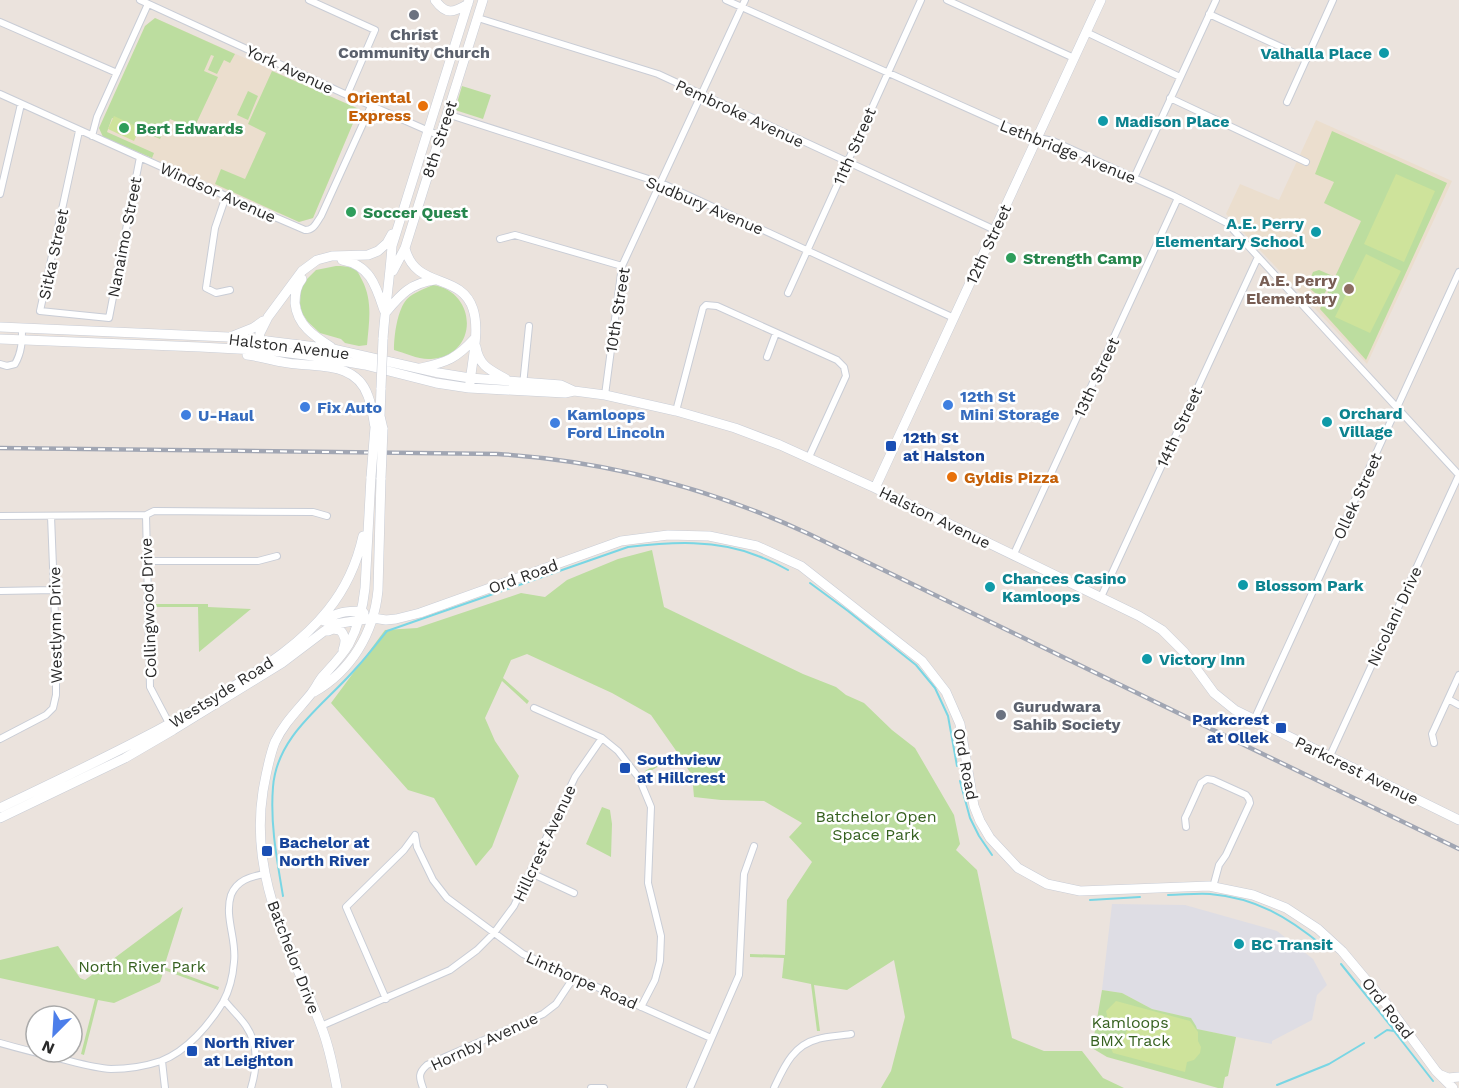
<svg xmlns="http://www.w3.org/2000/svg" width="1459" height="1088" font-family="'Work Sans',sans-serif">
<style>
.industrial{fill:#dedde4}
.education{fill:#ebdece}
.green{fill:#bcdd9f}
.pitch{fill:#cee39b}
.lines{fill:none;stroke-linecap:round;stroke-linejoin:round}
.stream{stroke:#79d6e4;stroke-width:2}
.street-casing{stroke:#c9cdd6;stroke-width:8}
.secondary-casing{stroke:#c9cdd6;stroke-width:10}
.street{stroke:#fff;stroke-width:6}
.secondary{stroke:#fff;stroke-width:9}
.rail-casing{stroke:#a1a6b3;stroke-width:4.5}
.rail{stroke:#fff;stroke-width:2;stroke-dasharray:7;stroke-linecap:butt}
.secondary-bridge-casing{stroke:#c9cdd6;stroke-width:10;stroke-linecap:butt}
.secondary-bridge{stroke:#fff;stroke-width:9}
.worship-dot{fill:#6b7280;stroke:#fff;stroke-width:2}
.culture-dot{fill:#0f9aa8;stroke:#fff;stroke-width:2}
.food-dot{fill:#e8710a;stroke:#fff;stroke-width:2}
.leisure-dot{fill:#2e9e5b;stroke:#fff;stroke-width:2}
.education-dot{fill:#8d6e63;stroke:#fff;stroke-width:2}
.shop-dot{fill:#3f7fe0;stroke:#fff;stroke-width:2}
.transit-dot{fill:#1a4fb4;stroke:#fff;stroke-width:2}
.labels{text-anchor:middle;stroke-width:5;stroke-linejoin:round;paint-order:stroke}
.worship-label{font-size:16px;font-weight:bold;fill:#5b616d;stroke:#fff}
.culture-label{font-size:16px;font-weight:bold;fill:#0d838f;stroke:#fff;text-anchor:start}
.street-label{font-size:16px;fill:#2a2a2a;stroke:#fff}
.food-label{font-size:16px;font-weight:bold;fill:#c56008;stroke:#fff;text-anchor:end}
.leisure-label{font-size:16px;font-weight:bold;fill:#27864d;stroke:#fff;text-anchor:start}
.education-label{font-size:16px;font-weight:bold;fill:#785e54;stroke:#fff;text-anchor:end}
.shop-label{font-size:16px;font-weight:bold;fill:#366cbe;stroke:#fff;text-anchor:start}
.transit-label{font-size:16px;font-weight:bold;fill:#164399;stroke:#fff;text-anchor:start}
.park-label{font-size:16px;fill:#366120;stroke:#fff}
</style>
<rect width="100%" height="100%" fill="#ebe3dd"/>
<path class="industrial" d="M1112 904 1185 905 1277 931 1313 959 1327 985 1317 995 1312 1020 1272 1041V1044L1196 1029 1190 1018 1152 1009 1122 993 1102 990Z"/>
<path class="education" d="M155 18 359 109 313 218 299 222 103 137 145 26Z
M1316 120 1452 181 1367 364 1226 214 1240 184 1279 200Z"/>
<path class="green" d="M155 18 235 54 230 63 224 60 217 74 208 70 214 56 211 55 204 71 218 77 195 126H186L170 119 160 139 112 118 107 132 154 153 152 158 103 137 99 128 145 26Z
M272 71 359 109 313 218 299 222 215 184 221 169 245 179 266 133 248 124Z
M462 86 491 95 483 119 455 110Z
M248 91 258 96 248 120 237 115Z
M1332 131 1447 183 1366 360 1320 309 1361 221 1324 203 1334 182 1315 174Z
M336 266C342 266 348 266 354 269 358 271 360 276 362 280 373 301 369 322 367 345L359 346 345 343 341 339 320 333 308 322 302 313 300 304 301 285 316 270Z
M1319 270 1333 276 1322 299 1307 286 1313 272Z
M433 285C478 292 479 356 431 359 419 360 405 353 394 350 394 336 397 310 407 299 413 293 424 289 433 285Z
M652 550 664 607 803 674 836 687 846 695 864 703 892 730 915 748 954 815 960 844 956 850 977 870 1012 1038 1044 1051H1082L1103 1078 1124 1088H881L891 1071 905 1017 894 960 847 990 814 985 820 1031H817L811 984 782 978 784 958 750 957V954L785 955 787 900 812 862 789 837 802 823 764 801 721 800 694 797 692 775 678 755 647 773 645 771 677 752 651 715 612 693 527 654 511 660 503 678 529 701 527 704 502 681 485 718 495 741 519 776 492 847 476 866 434 798 408 790 331 703 385 630 417 628 521 593 545 597 567 580 618 559Z
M156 604H208V607L251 609 199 652 198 607H156Z
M602 807 610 810 612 824 611 857 586 844Z
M183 907 164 967 219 987 218 990 164 970 160 982 114 1003 98 1000 84 1055 81 1054 95 999 0 978V960L58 946 80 978 85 980Z
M1102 990 1122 993 1152 1009 1191 1018 1196 1026 1197 1029 1236 1037 1228 1076 1225 1077 1223 1088H1218L1107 1057 1092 1048Z"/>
<path class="pitch" d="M114 116 140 128 134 141 108 129Z
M1396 174 1435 191 1404 262 1364 244Z
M1366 254 1401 271 1370 333 1335 317Z
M1116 1001 1190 1021 1198 1032V1041L1201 1047 1200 1053 1194 1060 1187 1062 1185 1072 1113 1053 1108 1042 1111 1034H1126L1127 1028 1108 1020 1106 1011Z"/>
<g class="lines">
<path class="stream" d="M810 583 848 611 916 665 935 688 948 716 957 766
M960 781 970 818 979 836 992 855
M1168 895C1182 895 1196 893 1210 894 1256 898 1288 917 1323 946
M283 896C277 860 270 824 273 787 277 734 326 704 358 666 368 655 377 643 387 631L628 547C671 542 717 539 758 556 769 560 779 565 788 570
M1090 900 1140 897
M1341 964 1394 1030
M1375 1038 1387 1030 1394 1031 1433 1081
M1277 1085 1329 1064 1364 1043"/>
<defs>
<path id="street" d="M140 0 347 95 440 136
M309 0 375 30 347 95
M726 0 1029 136 1053 141 1174 196 1227 223 1459 475
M947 0 1074 58
M1209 14 1307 59
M478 18 658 74 995 230
M0 22 117 73
M1086 32 1180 77
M0 94 226 196 305 230C314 230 316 223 321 216L371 106
M1170 98 1306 162
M1287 102 1333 0
M447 114 661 183 954 318
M79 131 40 311 109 318 140 157
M92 136 97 117 148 4
M1134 178 1216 0
M0 194 21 104
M226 196 215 228 206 288 216 293 230 290
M500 239 515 235 622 266
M788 293 921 0
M767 357 776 333
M0 364 7 366 15 364C22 352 22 341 22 328
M523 385 529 326
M605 395 622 266 745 0
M676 411 703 308 706 305 717 306 837 360 844 367 846 376 809 457
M146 515 154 511 313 512 327 516
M0 516 146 515 150 687 171 727
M1013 556 1178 198
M147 561H258L277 556
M0 591 54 590
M1101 597 1258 257
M1448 699 1459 705
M534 708 602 738 618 751 639 778 651 807 648 883 661 936 660 961 655 980 641 1007
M1254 720 1459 272
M0 739 46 715 53 708 56 695V643L51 516
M1434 743 1432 734 1459 675
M1329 758 1459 475
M1186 827 1185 818 1187 814 1201 783 1207 779 1213 780 1246 795 1249 799 1250 803 1226 855 1219 865 1213 887
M531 873 574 893
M386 999 346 907 404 850 415 835 417 847 433 880 447 898 523 954 711 1038
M224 1000C231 1009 240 1017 246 1026 259 1045 257 1068 251 1088
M321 1026 450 970 477 950 494 933 514 906 575 777 602 738
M0 1043C21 1049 41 1054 62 1059 78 1063 95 1068 111 1069 127 1069 146 1066 161 1061 187 1051 209 1025 223 1002 229 991 233 975 234 962 237 940 224 917 231 895 237 880 250 877 264 874
M162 1061 165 1088
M423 1088C419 1077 418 1073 427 1065L543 1014 556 1004 574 977
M591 1088H604
M690 1088 739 975 744 874 754 846
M774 1088C784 1067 793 1045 818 1039 828 1036 840 1036 851 1034"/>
<path id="secondary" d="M435 0C446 15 453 13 468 4
M405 248C415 290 461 272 473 309 480 330 472 361 470 383
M342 260C370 265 376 286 384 310
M393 271 405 248 483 0
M302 279C296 286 295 294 295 303 297 325 314 336 331 347
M386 312C401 294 411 283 435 280
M0 327 228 337 259 340 333 349 439 373 470 378 561 385 574 391 605 395 676 411 735 428 780 445 875 488 1139 616 1162 630 1184 652 1214 693 1235 710 1459 820
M233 336 253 328 263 321
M0 339 200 347 273 351 313 356 365 365 436 383 469 388 565 393 574 391
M383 339C385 308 390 277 392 246L469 0
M258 345 260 333 268 317 302 271 317 260 332 256 368 255 378 251 387 243 392 234
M476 347C479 366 490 370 506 379
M247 355C264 357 280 363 297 364 324 367 357 364 368 396 372 406 373 417 375 427
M421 368C447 362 456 359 475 338
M381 388 380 416 383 429
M875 488 1101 0
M324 621C336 612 347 611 362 611L364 613
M328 631 333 629 340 630C346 636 346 642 343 650
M314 692C351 671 374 633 378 590L381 478
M0 808C77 771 155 735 228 690 264 667 301 644 328 610 345 589 357 563 363 536
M0 818 125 758 173 730 282 663 323 632 335 624 373 618 386 620 396 619 420 613 621 541 668 535 709 536 757 546 801 566 922 661 946 692 960 724 974 806 980 821 990 838 1018 868 1047 884 1080 891 1209 886 1253 895 1286 908 1318 929 1342 951 1388 1006 1436 1071 1453 1088
M1441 1075 1448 1078 1459 1077
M337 1088C333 1067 329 1046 321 1026 291 947 249 880 263 791 266 775 269 757 275 742 284 723 297 711 310 695 315 689 318 682 323 676 332 666 342 656 349 644 358 627 363 607 365 588L371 477"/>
</defs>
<use href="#street" class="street-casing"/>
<use href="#secondary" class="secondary-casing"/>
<use href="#street" class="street"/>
<use href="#secondary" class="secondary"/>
<defs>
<path id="rail" d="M0 448 498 454C606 461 710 488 809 534L1459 849"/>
</defs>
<use href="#rail" class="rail-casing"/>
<use href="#rail" class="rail"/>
<defs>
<path id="secondary-bridge" d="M381 388 383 339
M371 477 375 427
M381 478 383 429"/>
</defs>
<use href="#secondary-bridge" class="secondary-bridge-casing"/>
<use href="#secondary-bridge" class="secondary-bridge"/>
</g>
<g class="worship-dot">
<circle cx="414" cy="15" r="6"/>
<circle cx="1001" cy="715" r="6"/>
</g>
<g class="culture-dot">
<circle cx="1384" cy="53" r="6"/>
<circle cx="1103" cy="121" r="6"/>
<circle cx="1316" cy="232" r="6"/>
<circle cx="1327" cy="422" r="6"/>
<circle cx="1243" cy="585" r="6"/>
<circle cx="990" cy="587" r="6"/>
<circle cx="1147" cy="659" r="6"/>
<circle cx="1239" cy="944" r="6"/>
</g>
<g class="food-dot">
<circle cx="423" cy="106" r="6"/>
<circle cx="952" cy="477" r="6"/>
</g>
<g class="leisure-dot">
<circle cx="124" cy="128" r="6"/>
<circle cx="351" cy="212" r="6"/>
<circle cx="1011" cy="258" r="6"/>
</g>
<circle class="education-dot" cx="1349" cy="289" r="6"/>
<g class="shop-dot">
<circle cx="948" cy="405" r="6"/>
<circle cx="305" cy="407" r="6"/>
<circle cx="186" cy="415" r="6"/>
<circle cx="555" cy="423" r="6"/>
</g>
<g class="transit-dot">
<rect x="885" y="440" width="12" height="12" rx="3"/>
<rect x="1275" y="722" width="12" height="12" rx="3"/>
<rect x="619" y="762" width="12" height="12" rx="3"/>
<rect x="261" y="845" width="12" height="12" rx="3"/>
<rect x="186" y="1045" width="12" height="12" rx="3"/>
</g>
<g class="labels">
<g class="worship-label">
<text x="414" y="40">Christ<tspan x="414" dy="18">Community Church</tspan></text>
<text x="1013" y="712" text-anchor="start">Gurudwara<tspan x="1013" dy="18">Sahib Society</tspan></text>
</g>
<g class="culture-label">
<text x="1372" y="59" text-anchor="end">Valhalla Place</text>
<text x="1115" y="127">Madison Place</text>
<text x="1304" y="229" text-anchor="end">A.E. Perry<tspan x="1304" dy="18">Elementary School</tspan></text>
<text x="1339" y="419">Orchard<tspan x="1339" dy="18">Village</tspan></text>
<text x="1002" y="584">Chances Casino<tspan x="1002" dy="18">Kamloops</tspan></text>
<text x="1255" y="591">Blossom Park</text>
<text x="1159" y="665">Victory Inn</text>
<text x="1251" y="950">BC Transit</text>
</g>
<g class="street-label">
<text transform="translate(290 69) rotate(25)" y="6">York Avenue</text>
<text transform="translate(740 113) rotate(25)" y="6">Pembroke Avenue</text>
<text transform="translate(439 139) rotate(-72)" y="6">8th Street</text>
<text transform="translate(854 146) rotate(-66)" y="6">11th Street</text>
<text transform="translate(1068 151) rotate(22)" y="6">Lethbridge Avenue</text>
<text transform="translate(218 192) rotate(24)" y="6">Windsor Avenue</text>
<text transform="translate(705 205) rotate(23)" y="6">Sudbury Avenue</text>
<text transform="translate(124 237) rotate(-79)" y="6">Nanaimo Street</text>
<text transform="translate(988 244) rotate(-65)" y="6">12th Street</text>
<text transform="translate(53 254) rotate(-78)" y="6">Sitka Street</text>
<text transform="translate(617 310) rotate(-81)" y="6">10th Street</text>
<text transform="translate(289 346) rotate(7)" y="6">Halston Avenue</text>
<text transform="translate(1096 377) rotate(-65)" y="6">13th Street</text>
<text transform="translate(1179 427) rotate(-65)" y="6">14th Street</text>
<text transform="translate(1357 496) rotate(-65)" y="6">Ollek Street</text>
<text transform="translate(935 517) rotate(26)" y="6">Halston Avenue</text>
<text transform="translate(523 576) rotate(-20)" y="6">Ord Road</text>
<text transform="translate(148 608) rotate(-92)" y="6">Collingwood Drive</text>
<text transform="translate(1394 616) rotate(-65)" y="6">Nicolani Drive</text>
<text transform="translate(55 625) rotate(-91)" y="6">Westlynn Drive</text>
<text transform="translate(221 692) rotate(-32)" y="6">Westsyde Road</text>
<text transform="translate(966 764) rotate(79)" y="6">Ord Road</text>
<text transform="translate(1357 770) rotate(26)" y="6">Parkcrest Avenue</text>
<text transform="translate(544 843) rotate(-65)" y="6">Hillcrest Avenue</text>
<text transform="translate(294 957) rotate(69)" y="6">Batchelor Drive</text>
<text transform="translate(582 980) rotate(24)" y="6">Linthorpe Road</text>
<text transform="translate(1388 1008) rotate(52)" y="6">Ord Road</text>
<text transform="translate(484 1041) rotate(-25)" y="6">Hornby Avenue</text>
</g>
<g class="food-label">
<text x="411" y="103">Oriental<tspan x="411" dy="18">Express</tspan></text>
<text x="964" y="483" text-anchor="start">Gyldis Pizza</text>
</g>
<g class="leisure-label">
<text x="136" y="134">Bert Edwards</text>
<text x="363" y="218">Soccer Quest</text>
<text x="1023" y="264">Strength Camp</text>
</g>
<g class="education-label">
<text x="1337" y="286">A.E. Perry<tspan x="1337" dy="18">Elementary</tspan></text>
</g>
<g class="shop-label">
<text x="960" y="402">12th St<tspan x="960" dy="18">Mini Storage</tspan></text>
<text x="317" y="413">Fix Auto</text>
<text x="567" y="420">Kamloops<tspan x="567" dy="18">Ford Lincoln</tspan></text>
<text x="198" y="421">U-Haul</text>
</g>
<g class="transit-label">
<text x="903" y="443">12th St<tspan x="903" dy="18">at Halston</tspan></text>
<text x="1269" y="725" text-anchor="end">Parkcrest<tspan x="1269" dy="18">at Ollek</tspan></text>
<text x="637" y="765">Southview<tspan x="637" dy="18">at Hillcrest</tspan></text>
<text x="279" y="848">Bachelor at<tspan x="279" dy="18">North River</tspan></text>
<text x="204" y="1048">North River<tspan x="204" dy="18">at Leighton</tspan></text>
</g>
<g class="park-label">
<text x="876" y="822">Batchelor Open<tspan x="876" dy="18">Space Park</tspan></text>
<text x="142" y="972">North River Park</text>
<text x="1130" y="1028">Kamloops<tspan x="1130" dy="18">BMX Track</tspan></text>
</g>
</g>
<g transform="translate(54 1034) rotate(204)"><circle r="28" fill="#ffffff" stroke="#aaaaaa" stroke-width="1.5"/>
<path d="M0-4.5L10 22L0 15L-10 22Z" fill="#4c7eea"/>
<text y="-9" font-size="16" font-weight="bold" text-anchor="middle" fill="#2a2a2a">N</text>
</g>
</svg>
